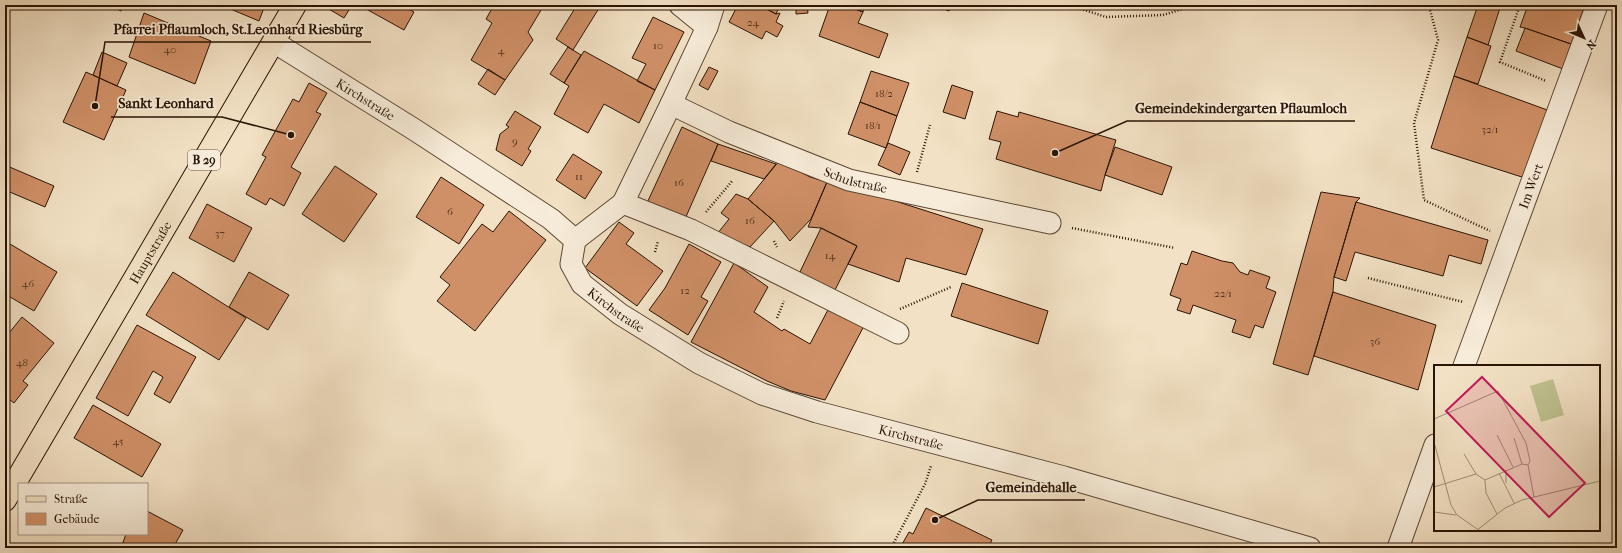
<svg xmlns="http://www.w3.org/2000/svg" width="1622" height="553" font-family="'IM FELL French Canon',serif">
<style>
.building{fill:#d09067;stroke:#2a1404}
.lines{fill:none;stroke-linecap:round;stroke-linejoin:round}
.street-casing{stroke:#5c4734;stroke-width:23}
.primary-casing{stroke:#2a1404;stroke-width:24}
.path{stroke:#2a1404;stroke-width:2.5;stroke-dasharray:1 2;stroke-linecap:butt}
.street{stroke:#f7ecd9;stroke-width:21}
.primary{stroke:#f2e1c4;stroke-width:22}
.labels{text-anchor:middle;stroke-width:3.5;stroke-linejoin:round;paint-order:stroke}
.number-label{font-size:11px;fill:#54331d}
.shield{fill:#f7ecd9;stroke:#685544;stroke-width:1}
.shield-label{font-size:12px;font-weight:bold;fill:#2a1404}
.street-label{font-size:13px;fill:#2a1404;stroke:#f7ecd9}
.inset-road{fill:none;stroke:#a28f77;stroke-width:1}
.view{fill:#c2185b;fill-opacity:0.15;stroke:#c2185b;stroke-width:2}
.inset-edge{fill:none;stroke:#2a1404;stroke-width:2}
.leader{fill:none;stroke:#2a1404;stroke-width:1.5}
.callout-dot{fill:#2a1404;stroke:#f7ecd9;stroke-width:1.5}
.callout-label{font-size:14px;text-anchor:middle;font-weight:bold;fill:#2a1404;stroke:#f7ecd9;stroke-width:3.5;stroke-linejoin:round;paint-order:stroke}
</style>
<rect width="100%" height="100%" fill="#f2e1c4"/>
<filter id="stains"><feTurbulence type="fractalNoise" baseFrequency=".005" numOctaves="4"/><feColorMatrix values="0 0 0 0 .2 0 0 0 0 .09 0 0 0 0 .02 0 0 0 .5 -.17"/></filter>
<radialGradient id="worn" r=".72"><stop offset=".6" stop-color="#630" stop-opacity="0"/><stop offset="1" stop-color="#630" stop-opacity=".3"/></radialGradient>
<path class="building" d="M109 5H124L121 11Z
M221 5H265L259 21Z
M322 5H352L344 18Z
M359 5H401L414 12 404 30Z
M494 5H544L528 32 533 40 505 80 471 60 492 23 486 19Z
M577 5H601L573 50 556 39Z
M738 5H759L776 14 780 13 776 22 783 26 777 37 766 31 762 39 729 22Z
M759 5H780L776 14Z
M796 5H807L808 13 796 14Z
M830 5H845L863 12 858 23 888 34 879 58 819 36Z
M845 5H865L863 12Z
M934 5H951L949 11Z
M1478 5H1501L1488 45 1467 37Z
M1528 5H1585L1571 44 1525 28 1520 27Z
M144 13 211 41 195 84 129 57Z
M653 17 684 32 655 90 637 81 646 64 632 58Z
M1525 28 1571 44 1563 69 1516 51Z
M1467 37 1491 46 1478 84 1454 76Z
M568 47 581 55 564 83 550 74Z
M584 51 655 90 639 123 604 104 588 133 554 114 569 86 564 83Z
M102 52 127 63 117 86 93 75Z
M709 67 718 71 708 90 699 85Z
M488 69 505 80 495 95 478 84Z
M871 71 909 83 897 116 860 102Z
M86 72 126 90 104 140 63 122Z
M1454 76 1550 111 1525 178 1431 148Z
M309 83 327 93 316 112 321 114 291 167 301 173 284 206 270 198 266 205 246 194 266 157 262 155 293 99 299 102Z
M952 85 973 92 965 119 943 112Z
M860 102 897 116 886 148 848 134Z
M515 111 541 127 528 149 531 151 522 166 496 150 500 134 509 127 506 125Z
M997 111 1018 117 1019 112 1116 140 1105 175 1101 191 996 159 1001 142 989 139Z
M682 127 718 144 685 219 647 203Z
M888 143 910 152 900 175 878 165Z
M718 144 776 164 764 179 711 161Z
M1115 147 1172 167 1162 195 1105 175Z
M573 154 602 172 585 199 556 180Z
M779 161 810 177 827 182 811 219 790 241 774 221 748 199Z
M5 165 54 186 45 207 5 190Z
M335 166 377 194 344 242 302 214Z
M441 177 484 205 459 244 416 217Z
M827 182 870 193 983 229 966 275 906 258 899 282 848 264 857 246 821 228 808 227Z
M1321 192 1360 198 1356 202 1334 277 1333 292 1308 375 1273 364Z
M736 194 748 199 774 221 750 247 717 234 729 219 721 213Z
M1356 202 1488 240 1481 264 1449 255 1443 276 1355 252 1346 281 1334 277Z
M207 204 252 228 234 262 189 238Z
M509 211 546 240 475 331 437 301 450 285 440 277 482 224 493 232Z
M619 222 634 233 626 244 663 271 637 306 585 268Z
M821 228 857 246 833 294 798 276Z
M5 241 57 272 34 311 5 294Z
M689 244 721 262 701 297 708 301 688 335 649 310 665 288Z
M1192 251 1222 261 1233 263 1240 272 1248 275 1250 270 1270 277 1266 288 1276 292 1263 328 1255 325 1250 338 1232 332 1236 320 1193 305 1190 314 1177 310 1181 299 1170 295 1181 263 1187 265Z
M734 263 768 287 754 312 782 331 784 329 810 344 830 306 865 324 825 400 791 391 767 381 691 342Z
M173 272 246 318 219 360 146 315Z
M249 272 289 295 268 330 229 307Z
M962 283 1048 311 1038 344 951 316Z
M1333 292 1436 325 1418 390 1314 356Z
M22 317 54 343 23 381 28 385 14 403 5 396V338Z
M137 325 196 357 170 403 154 394 163 377 153 371 128 416 96 398Z
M93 405 161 444 142 477 74 438Z
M926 508 992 540 988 548H900L909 532 913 534Z
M147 511 183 530 173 548H121L126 534H147Z"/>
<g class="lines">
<defs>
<g id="street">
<path d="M680 5 707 27"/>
<path id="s1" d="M274 42 415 130 551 219 575 240 623 203 691 230 898 333"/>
<path id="s2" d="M671 104 729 132 849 180 1050 223"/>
<path d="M623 203 671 104 707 27 714 5"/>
<path id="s3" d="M575 240 571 264 582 284 620 314 699 363 762 394 817 412 1064 477 1310 548"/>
<path id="s4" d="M1464 366 1597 5"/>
<path d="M1398 548 1435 445"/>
</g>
<g id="primary">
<path id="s5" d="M5 500 295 5"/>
</g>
</defs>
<use href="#street" class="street-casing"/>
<use href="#primary" class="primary-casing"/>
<path class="path" d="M1069 5 1106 17 1163 15 1196 5
M1428 5 1429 6 1438 40 1414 123 1424 200 1490 231
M1520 5 1500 62 1546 81
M917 172 930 125
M706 212 733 180
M1072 228 1175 248
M774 241 777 247
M655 252 658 241
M1368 278 1463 302
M900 309 951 287
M777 318 784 301
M891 548 925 484 931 466"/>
<use href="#street" class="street"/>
<use href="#primary" class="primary"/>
</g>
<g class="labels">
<g class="number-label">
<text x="753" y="26">24</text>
<text x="658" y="49">10</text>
<text x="170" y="53">40</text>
<text x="501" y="54">4</text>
<text x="884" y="97">18/2</text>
<text x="873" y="129">18/1</text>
<text x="1490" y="133">32/1</text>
<text x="515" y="145">9</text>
<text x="579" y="180">11</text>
<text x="679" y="186">16</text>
<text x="450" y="215">6</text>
<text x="750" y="224">16</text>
<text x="220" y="237">37</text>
<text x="830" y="259">14</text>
<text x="28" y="287">46</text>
<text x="685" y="294">12</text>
<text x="1223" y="297">22/1</text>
<text x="1375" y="345">36</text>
<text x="22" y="366">48</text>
<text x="118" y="445">45</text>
</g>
<rect class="shield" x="188" y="150" width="32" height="20" rx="3"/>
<g class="shield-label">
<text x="204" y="164">B 29</text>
</g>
<g class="street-label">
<text dy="5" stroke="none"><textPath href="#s1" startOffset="108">Kirchstraße</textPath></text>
<text dy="5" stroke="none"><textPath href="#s2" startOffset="200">Schulstraße</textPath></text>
<text dy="5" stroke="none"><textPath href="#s4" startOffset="192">Im Wert</textPath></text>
<text dy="5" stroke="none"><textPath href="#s5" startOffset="287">Hauptstraße</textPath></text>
<text dy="5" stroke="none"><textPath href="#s3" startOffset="90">Kirchstraße</textPath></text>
<text dy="5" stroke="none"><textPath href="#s3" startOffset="414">Kirchstraße</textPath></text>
</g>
</g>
<g transform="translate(1434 365)">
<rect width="166" height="166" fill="#f2e1c4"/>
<path d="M119 14 130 50 107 57 96 21Z" fill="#bfc191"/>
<path class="inset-road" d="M0 54 64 26 92 78 96 96 94 100M63 70 79 102M80 73 88 99 94 100 100 132M0 77 17 140 23 150 46 166M30 89 42 109 51 115 52 128 63 149M65 108 80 138M51 115 88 99M72 118V105M0 122 42 109M0 147 22 150M42 166 71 143 88 135 166 116"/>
<path class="view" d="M48 12 151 118 115 152 12 46Z"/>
<rect width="166" height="166" class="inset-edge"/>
</g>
<path class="leader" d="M95 106L105 42H371M291 135L222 117H111M1055 153L1127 121H1355M935 520L978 500H1085"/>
<g class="callout-dot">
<circle cx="95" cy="106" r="4"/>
<circle cx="291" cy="135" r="4"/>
<circle cx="1055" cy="153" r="4"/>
<circle cx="935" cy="520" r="4"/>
</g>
<g class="callout-label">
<text x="238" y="34">Pfarrei Pflaumloch, St.Leonhard Riesbürg</text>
<text x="166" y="108">Sankt Leonhard</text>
<text x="1241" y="113">Gemeindekindergarten Pflaumloch</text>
<text x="1031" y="492">Gemeindehalle</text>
</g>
<rect width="1622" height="553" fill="none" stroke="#f2e1c4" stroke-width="20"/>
<rect x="6" y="6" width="1610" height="541" fill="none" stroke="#2a1404" stroke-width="2"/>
<rect x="10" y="10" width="1602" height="533" fill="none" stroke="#2a1404"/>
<rect x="18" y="483" width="130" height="52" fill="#f7ecd9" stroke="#a59684"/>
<rect x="26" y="496" width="20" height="6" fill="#f2e1c4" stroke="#a59684"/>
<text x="54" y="503" font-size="12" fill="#2a1404">Straße</text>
<rect x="26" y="513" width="20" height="12" fill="#d09067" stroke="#a59684"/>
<text x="54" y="523" font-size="12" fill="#2a1404">Gebäude</text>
<g transform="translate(1584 38) rotate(134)" stroke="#f7ecd9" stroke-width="3" paint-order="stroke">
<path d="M0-3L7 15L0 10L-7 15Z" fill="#2a1404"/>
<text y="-6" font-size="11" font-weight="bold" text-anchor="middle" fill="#2a1404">N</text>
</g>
<rect width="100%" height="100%" filter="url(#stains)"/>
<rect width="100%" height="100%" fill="url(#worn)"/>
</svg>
